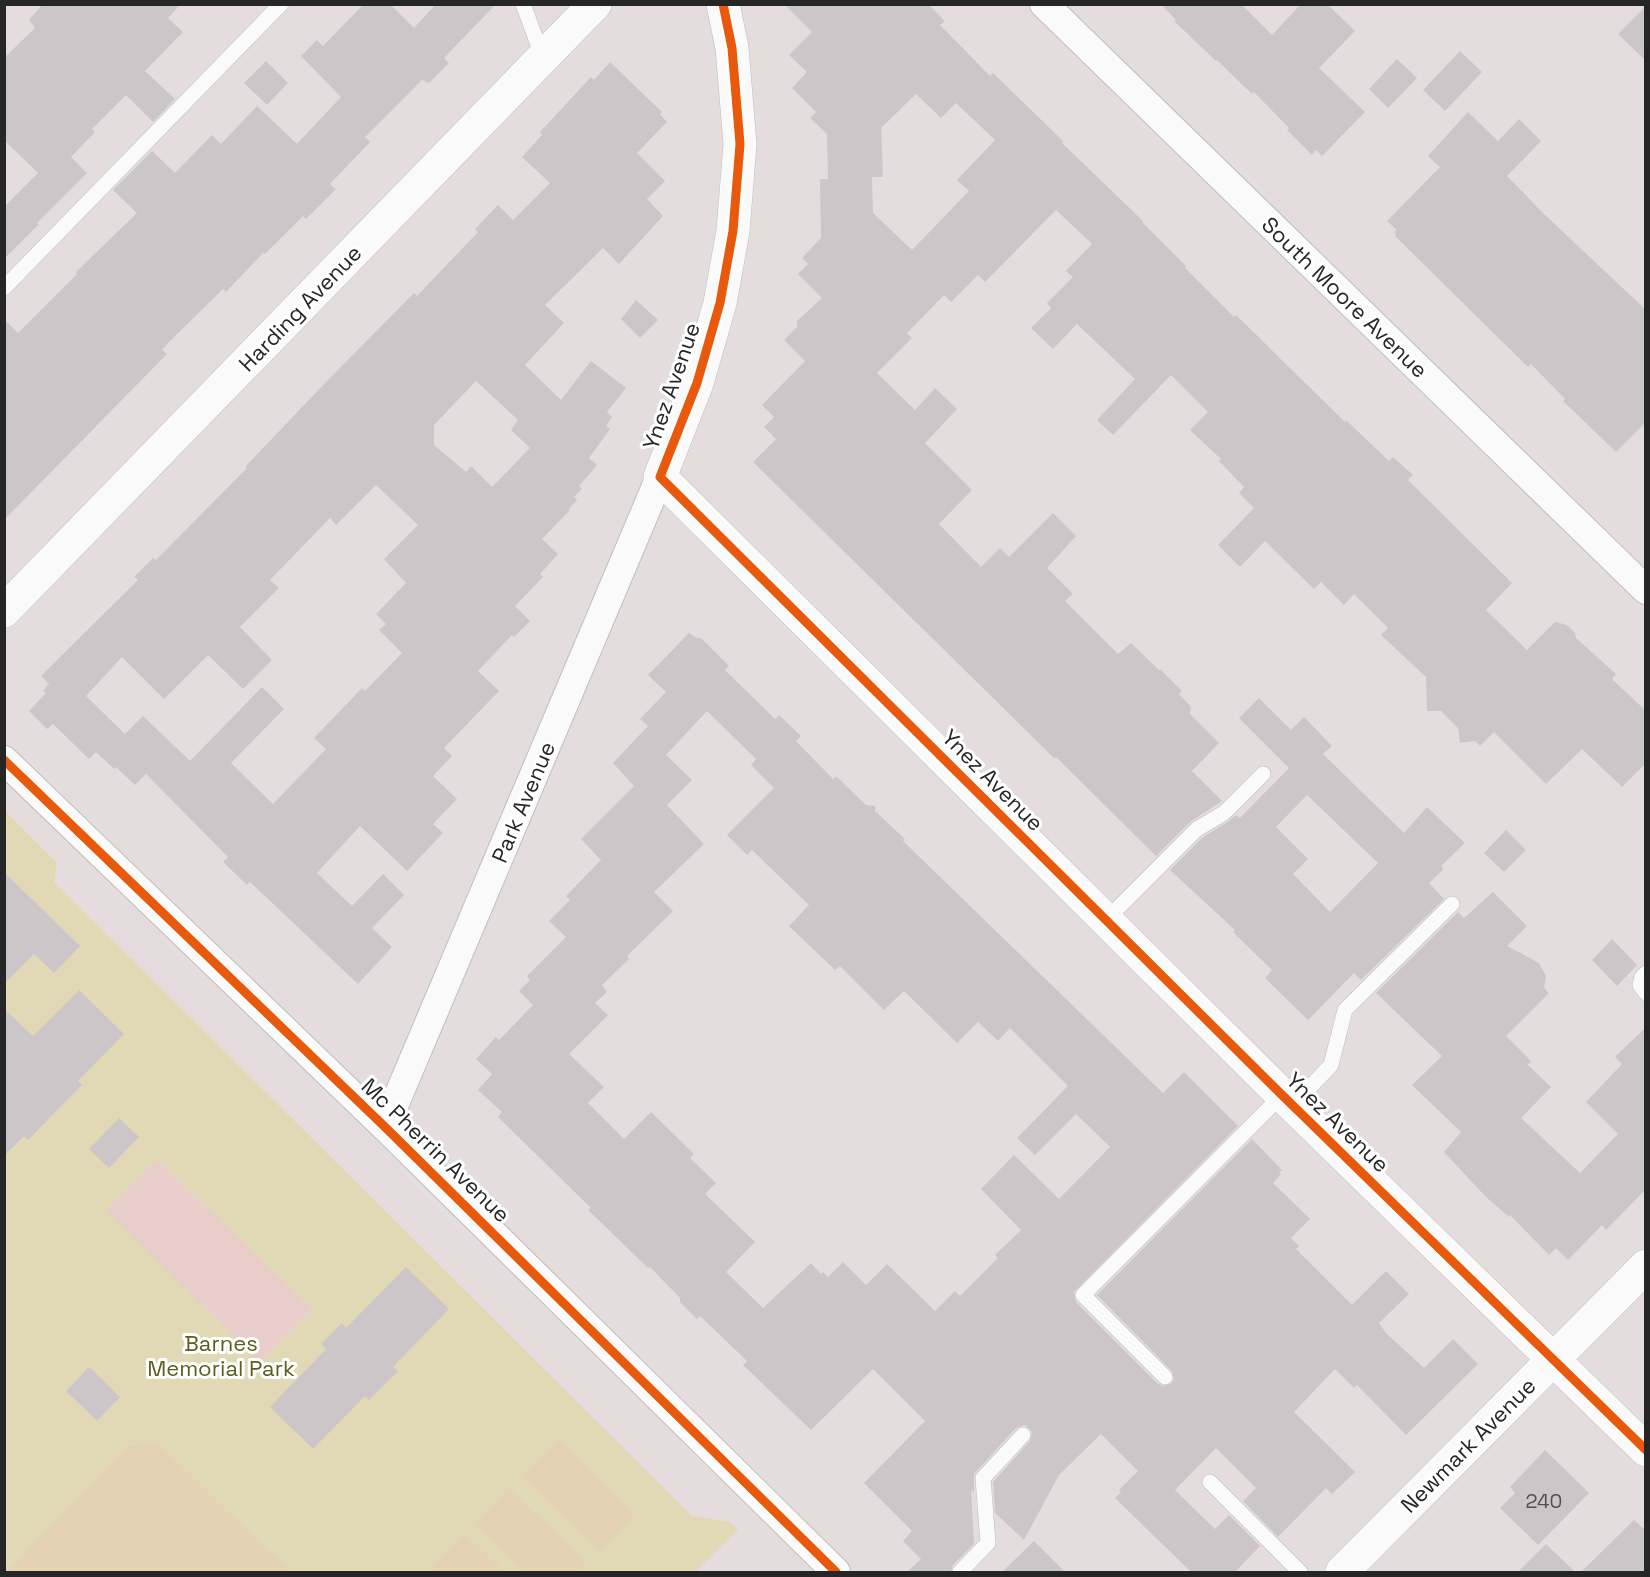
<svg xmlns="http://www.w3.org/2000/svg" width="1650" height="1577" font-family="'Space Grotesk',sans-serif">
<style>
.green{fill:#e1d9b6}
.sand{fill:#e9cdcb}
.pitch{fill:#e5d2b4}
.building{fill:#cdc6c8;fill-rule:evenodd}
.lines{fill:none;stroke-linecap:round;stroke-linejoin:round}
.service-casing{stroke:#bebdbd;stroke-width:16}
.minor-casing{stroke:#bebdbd;stroke-width:30}
.tertiary-casing{stroke:#bebdbd;stroke-width:34}
.service{stroke:#fbfafa;stroke-width:15}
.minor{stroke:#fbfafa;stroke-width:28}
.tertiary{stroke:#fbfafa;stroke-width:33}
.cycleway-casing{stroke:#fff;stroke-width:13}
.cycleway{stroke:#e8590c;stroke-width:9}
.labels{text-anchor:middle;stroke-width:6;stroke-linejoin:round;paint-order:stroke}
.number-label{font-size:20px;fill:#525050}
.street-label{font-size:22px;fill:#262626;stroke:#fff}
.park-label{font-size:22px;fill:#5c5e1c;stroke:#fff}
</style>
<rect width="100%" height="100%" fill="#e5dcde"/>
<path class="green" d="M4 810 57 863 54 882 692 1516 730 1522 738 1530 695 1572H5Z"/>
<path class="sand" d="M157 1160 312 1310 260 1362 106 1210Z"/>
<path class="pitch" d="M558 1439 635 1515 599 1551 522 1476Z
M159 1444 290 1572H7L128 1446Z
M509 1488 586 1563 577 1572H523L474 1524Z
M464 1533 505 1572H433L429 1569Z"/>
<path class="building" d="M43 4H181L168 18 183 32 145 71 175 99 153 122 126 95 92 129 95 132 71 157 87 173 37 223 39 224 4 259V207L38 173 4 140V58L35 28 29 20Z
M364 4H390L414 28 436 4H496L444 58 449 63 429 83 422 80 365 137 370 142 330 184 336 189 306 219 303 216 265 254 263 253 226 292 223 289 169 342 162 350 167 354 4 520V319L18 333 77 274 76 272 137 213 113 190 152 151 175 173 212 135 221 144 257 106 297 144 341 97 301 56 317 40 323 46Z
M784 4H928L945 21 940 25 990 76 993 73 1063 141 1062 143 1143 221 1142 222 1186 266 1185 268 1234 317 1236 315 1345 422 1346 420 1389 461 1393 457 1413 475 1408 480 1512 583 1486 610 1527 650 1555 622 1567 625 1575 633 1576 638 1616 674 1612 679 1646 711V763L1622 787 1582 749 1546 784 1494 732 1480 746 1475 741 1460 743 1458 728 1441 711H1427L1426 677 1381 635 1388 628 1354 594 1344 605 1321 582 1314 589 1265 541 1240 567 1218 545 1254 508 1239 493 1244 487 1219 461 1221 459 1190 430 1208 412 1171 375 1113 435 1097 420 1135 379 1077 324 1053 349 1031 328 1051 308 1047 303 1073 277 1066 271 1092 244 1056 210 985 282 978 275 951 302 944 295 907 333 912 338 877 373 915 410 935 388 957 409 925 443 972 490 939 524 981 567 1000 548 1009 557 1053 513 1076 536 1047 568 1073 594 1065 601 1118 654 1131 643 1159 670 1160 669 1182 691 1179 694 1191 707 1190 714 1219 743 1192 771 1222 801 1190 822 1156 856 1056 757 1054 758 753 462 776 439 764 427 774 417 762 405 805 361 784 340 797 327V321L822 298 798 274 808 264 802 258 821 238 820 179H828L827 134 810 118 816 112 792 88 807 72 789 55 812 32ZM916 94 941 118 956 103 995 140 957 180 969 191 912 250 873 213 872 177H883L881 128Z
M1161 4H1241L1272 35 1301 4H1327L1355 31 1319 68 1365 112 1322 156 1316 150 1312 155 1287 130 1289 128 1254 92 1252 94 1217 60 1216 61 1174 21 1176 20Z
M1646 6V61L1618 34Z
M1460 51 1482 72 1445 111 1423 90Z
M1397 59 1417 78 1388 108 1369 89Z
M266 61 288 83 267 105 244 83Z
M610 62 662 112 660 114 667 122 637 153 665 181 647 199 663 216 619 264 603 248 545 305 564 323 525 365 561 400 591 361 626 388 607 412 612 417 606 426 610 429 589 458 597 465 579 486 582 489 574 497 577 500 569 509 570 510 542 539 558 554 540 574 543 577 515 606 530 621 514 637 512 635 478 671 499 691 444 748 452 756 433 776 457 799 433 824 443 833 407 871 360 826 317 873 352 906 383 874 404 895 372 928 392 947 358 984 250 882 247 885 223 862 228 857 146 774 135 785 116 767 114 769 96 752 89 759 53 724 47 729 29 711 46 693 43 691 49 684 41 676 138 580 134 577 153 558 156 560 247 468 245 467 326 382 414 293 417 296 478 232 475 229 498 205 513 220 550 183 522 157 542 135 540 132 591 77 594 80ZM476 381 518 420 511 430 530 448 492 487 471 466 466 472 434 445V425ZM376 485 418 525 384 559 406 583 376 614 386 624 379 630 402 653 365 691 362 688 314 738 326 749 273 804 231 763 284 709 262 687 190 761 143 716 125 734 86 696 122 657 164 699 208 655 243 689 272 660 240 627 279 588 270 580 330 518 336 525Z
M1468 112 1498 141 1519 119 1541 141 1507 176 1544 214 1646 310V422L1616 452 1563 401 1565 399 1531 364 1528 367 1395 236 1396 234 1394 232 1397 230 1387 221 1440 167 1428 156Z
M636 300 658 320 640 338 621 319Z
M689 633 697 638H701L729 666 725 670 775 719 779 715 801 736 796 741 833 779 836 776 866 805 875 806V811L905 839 903 841 1163 1093 1184 1072 1238 1126 1074 1292 1076 1302 1158 1384 1163 1386 1171 1384 1174 1379 1172 1371 1097 1295 1252 1139 1282 1170 1279 1173 1281 1174 1273 1183 1310 1219 1291 1238 1299 1246 1296 1249 1352 1305 1386 1271 1409 1294 1379 1323 1386 1333 1424 1368 1453 1339 1478 1364 1406 1435 1357 1385 1354 1388 1335 1369 1294 1412 1355 1472 1332 1494 1326 1488 1278 1537 1243 1501 1256 1488 1216 1448 1175 1490 1215 1529 1229 1515 1260 1546 1235 1572H1191L1115 1498 1121 1492 1119 1490 1138 1471 1101 1434 1059 1475 1024 1540 995 1513 993 1482 1030 1441 1032 1432 1025 1425 1016 1428 974 1474V1493L971 1490 974 1544 953 1565 951 1572H907L921 1559 903 1541 912 1531 864 1483 925 1421 873 1369 811 1430 743 1365 747 1361 700 1316 697 1319 680 1302V1298L650 1267 648 1268 588 1210 591 1208 498 1117 502 1112 478 1090 492 1074 476 1059 496 1037 499 1040 533 1005 519 991 530 980 527 976 566 937 549 921 570 900 566 896 601 860 581 839 634 786 613 763 648 726 640 719 666 692 648 675ZM707 711 756 759 751 765 774 788 727 835 747 855 752 850 809 905 789 926 835 970 840 966 884 1010 904 991 957 1043 978 1022 998 1041 1010 1028 1068 1086 1017 1138 1035 1155 1076 1114 1110 1147 1059 1199 1014 1155 981 1189 1021 1230 995 1255 998 1258 960 1296 955 1291 935 1311 887 1264 866 1285 843 1262 828 1277 823 1272 821 1274 811 1263 763 1308 726 1272 755 1242 705 1194 716 1183 690 1158 694 1154 651 1112 624 1139 588 1103 604 1087 569 1054 608 1015 595 1003 607 992 602 985 629 959 627 956 673 911 654 892 704 844 667 805 692 780 666 755Z
M1259 698 1291 730 1304 717 1332 746 1323 754 1404 833 1427 807 1465 843 1442 865 1443 870 1429 883 1444 899 1361 980 1354 973 1308 1020 1265 978 1272 970 1233 932 1235 930 1170 870 1203 837 1229 821 1236 815 1240 818 1289 768 1239 718ZM1307 795 1378 863 1330 912 1293 874 1308 859 1276 827Z
M1506 830 1526 850 1504 872 1484 853Z
M4 872 80 946 54 973 34 954 4 984Z
M1493 892 1527 926 1507 946 1539 963 1546 976 1544 988 1549 993 1506 1036 1531 1061 1528 1065 1551 1087 1521 1118 1580 1173 1618 1134 1586 1102 1622 1064 1615 1057 1646 1027V1189L1606 1230 1602 1225 1568 1260 1556 1248 1549 1255 1510 1215 1509 1217 1486 1197 1444 1152 1461 1132 1412 1085 1442 1056 1376 993 1458 912 1464 918Z
M1612 939 1637 965 1617 986 1592 960Z
M79 990 124 1034 78 1081 82 1085 28 1140 24 1136 4 1156V1009L33 1036Z
M119 1118 139 1137 109 1168 89 1149Z
M406 1267 449 1309 393 1367 398 1371 369 1400 365 1396 313 1449 270 1407 326 1349 321 1344 342 1323 346 1328Z
M89 1367 120 1397 97 1421 66 1391Z
M1545 1450 1589 1493 1538 1545 1500 1508 1515 1493 1510 1487Z
M1634 1520 1646 1531V1572H1581Z
M1034 1541 1065 1572H1002Z
M1546 1544 1575 1572H1518Z"/>
<g class="lines">
<defs>
<path id="service" d="M523 4 543 58
M4 288 281 4
M1106 920 1197 829 1224 813 1263 774
M1646 973 1642 977 1640 985 1646 993
M1293 1105 1331 1065 1345 1010 1452 904
M1165 1377 1083 1295 1282 1095
M1210 1482 1300 1572
M960 1572 988 1543 983 1478 1023 1435"/>
<path id="minor" d="M1044 4 1646 590
M4 760 385 1127 836 1572
M385 1127 660 477"/>
<path id="tertiary" d="M723 4 732 48 740 144 733 231 720 303 697 383 660 477 1282 1095 1646 1450
M4 611 595 4
M1342 1572 1646 1266"/>
</defs>
<use href="#service" class="service-casing"/>
<use href="#minor" class="minor-casing"/>
<use href="#tertiary" class="tertiary-casing"/>
<use href="#service" class="service"/>
<use href="#minor" class="minor"/>
<use href="#tertiary" class="tertiary"/>
<defs>
<path id="cycleway" d="M723 4 732 48 740 144 733 231 720 303 697 383 660 477 1282 1095 1646 1450
M4 760 385 1127 836 1572"/>
</defs>
<use href="#cycleway" class="cycleway-casing"/>
<use href="#cycleway" class="cycleway"/>
</g>
<g class="labels">
<g class="number-label">
<text x="1544" y="1508">240</text>
</g>
<g class="street-label">
<text transform="translate(1345 297) rotate(44)" y="8">South Moore Avenue</text>
<text transform="translate(300 308) rotate(-46)" y="8">Harding Avenue</text>
<text transform="translate(671 386) rotate(-71)" y="8">Ynez Avenue</text>
<text transform="translate(993 780) rotate(45)" y="8">Ynez Avenue</text>
<text transform="translate(523 802) rotate(-67)" y="8">Park Avenue</text>
<text transform="translate(1338 1122) rotate(44)" y="8">Ynez Avenue</text>
<text transform="translate(436 1150) rotate(44)" y="8">Mc Pherrin Avenue</text>
<text transform="translate(1468 1445) rotate(-45)" y="8">Newmark Avenue</text>
</g>
<g class="park-label">
<text x="221" y="1351">Barnes<tspan x="221" dy="25">Memorial Park</tspan></text>
</g>
</g>
<rect width="1650" height="1577" fill="none" stroke="#262626" stroke-width="12"/>
</svg>
